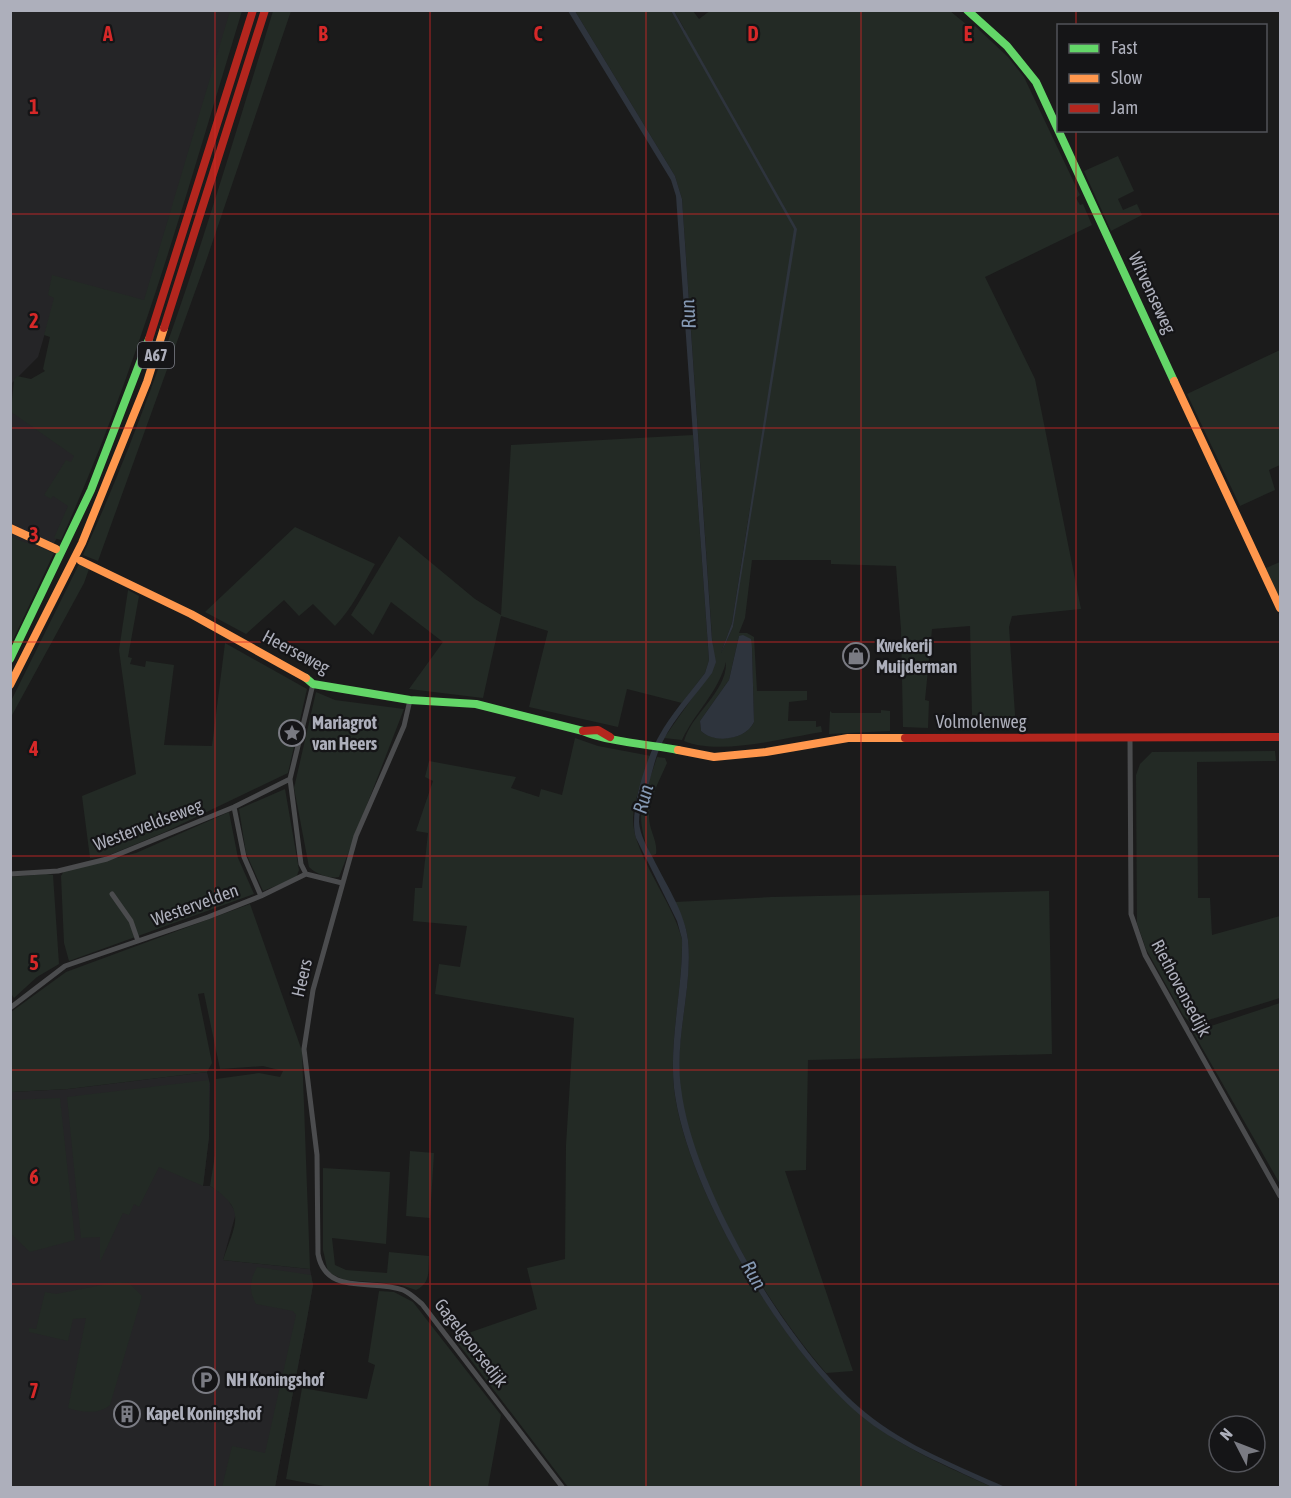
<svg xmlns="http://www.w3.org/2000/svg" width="1291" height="1498" font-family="'Asap Condensed',sans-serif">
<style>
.built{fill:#252527}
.green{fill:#232a25;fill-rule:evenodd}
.water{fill:#2e343d}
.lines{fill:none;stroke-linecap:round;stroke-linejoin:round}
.street{stroke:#4b4c4e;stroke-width:5}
.fast{stroke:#63d668;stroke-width:8}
.slow{stroke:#ff974d;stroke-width:8}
.jam{stroke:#b3261e;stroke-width:8}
.grid{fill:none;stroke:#d62828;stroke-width:1.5;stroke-opacity:0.55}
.labels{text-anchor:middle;stroke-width:4.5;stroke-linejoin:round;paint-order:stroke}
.shield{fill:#151517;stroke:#7f818a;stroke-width:1.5}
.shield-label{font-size:16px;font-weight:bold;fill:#adafbb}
.street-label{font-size:18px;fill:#adafbb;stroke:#151517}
.poi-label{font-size:18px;font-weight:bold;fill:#adafbb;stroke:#151517;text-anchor:start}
.water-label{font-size:20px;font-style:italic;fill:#8599b4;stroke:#151517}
.grid-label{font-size:20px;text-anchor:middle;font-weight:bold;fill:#d62828;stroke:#151517;stroke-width:4.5;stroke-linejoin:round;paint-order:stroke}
</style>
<rect width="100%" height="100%" fill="#1b1b1b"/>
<path class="built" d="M11 11H237L146 303 61 279 38 357 11 384Z
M11 410 91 461 59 535 11 612Z
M207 1072 210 1084 209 1137 203 1186H210L226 1196 236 1213 223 1260 310 1269 313 1285 306 1324 275 1487 11 1488V1092L68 1089Z"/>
<path class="green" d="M711 10 950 11 972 29 975 26 1008 57 1024 77 1080 195 1076 198 1080 205 1083 204 1092 225 985 277 1035 379 1081 609 1012 616 1009 627 1016 729 982 728V716L972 715 970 626 932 629 925 700 929 701 928 728 903 727 901 629 896 566 831 564V560H752L745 618 739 633H747L754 637 757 691H807V700L789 702 788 721H816V727L821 726 822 732C783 738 720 756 684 741 692 713 727 692 726 662 718 693 695 712 682 740L664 738 714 667 682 199 675 176 575 11H671L683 32 685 30 674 11H693L699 19ZM751 501 733 627 721 653 732 623ZM739 636 752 648 754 722C746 740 714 743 701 731L700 721 729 680Z
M230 11H242C188 188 138 370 61 540L54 538 68 506 53 496 51 499 44 495 66 460 71 462 74 456 11 412 14 380 17 376 31 379 45 371 43 369 50 337 44 335 54 298 48 295 52 275 144 300Z
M273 11H291L205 264 98 561 83 555C163 380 217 194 273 11Z
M1118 156 1134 191 1118 199 1123 210 1137 204 1142 215 1111 231 1084 171Z
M1280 350V465L1269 470 1275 490 1240 506 1187 394Z
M693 435 709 660 705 673 682 703 627 689 618 727 529 707 548 631 501 616 483 698 409 689 443 642 391 602 373 635 351 615 399 536 475 599 501 615 511 445Z
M295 527 375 564C363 585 352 609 335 626L313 604 299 616 284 600 246 634 205 612Z
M11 537 54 553 11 644Z
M1280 562V601L1266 568Z
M79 564 89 569 84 583 11 717V701Z
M128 590 139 596 128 657 132 658 130 664 145 667 146 661 174 665 164 745 212 746 225 643 307 689 288 773 165 832 107 856 90 858 82 796 136 774 119 650Z
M316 692 335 700 404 709 339 877C330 879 316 874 309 867L294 788Z
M881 710 890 711V731L829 734 830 711 832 713H881Z
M575 738 598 746 651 756C645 775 634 797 633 818 632 853 673 902 682 939 683 988 669 1039 674 1089 686 1188 784 1352 861 1415 899 1447 948 1467 992 1487H568L454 1338 537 1309 527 1268 565 1259 566 1145 574 1018 435 994 439 964 460 967 467 926 413 921 415 888H422L428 833 416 831 433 781 425 777 429 761 516 777 511 788 539 797 541 789 562 795Z
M1275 751 1276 761 1197 762 1198 898H1210L1212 935 1280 916V998L1192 1025 1183 1015 1146 949 1137 923 1136 775 1140 764 1152 752Z
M657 757 665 758 667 763C660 779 649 799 649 817 649 830 658 841 656 854L651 856C632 813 644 798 657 757Z
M285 789 299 870 296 878 263 891 246 853 239 809Z
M229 812 238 858 254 894 69 961 64 943 61 876 64 871 136 853Z
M46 874 53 875 59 964 37 977 14 998 10 992 11 877Z
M1049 891 1052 1054 808 1060 806 1170 785 1171 853 1371 826 1373C766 1304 681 1166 679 1073 678 1029 692 984 688 941 687 927 680 914 675 902L772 897Z
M250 904 302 1051 310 1269 223 1260C235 1224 248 1210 210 1186L215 1155 216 1079 259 1073 280 1077 283 1071 263 1066 220 1069 204 993 198 994 212 1063 207 1072 68 1089 11 1092V1012L66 972Z
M1280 1003V1184L1193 1032Z
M209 1080V1137L203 1186 159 1167 139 1207 134 1204 129 1215 123 1213 100 1262V1237L81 1238 67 1097Z
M60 1098 75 1240 30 1252 11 1234V1100Z
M410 1151 434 1153 430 1218 406 1216Z
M323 1168 390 1172 386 1244 332 1238 335 1265 346 1270 387 1273 389 1252 429 1256C428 1271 431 1283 416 1290L398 1284 344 1280 328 1272 323 1250Z
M257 1267 311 1275 313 1285 306 1324 275 1487H222L232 1446 265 1453 296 1315 293 1311 256 1304C248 1290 250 1280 257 1267Z
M117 1282 129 1283 142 1296 110 1405C99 1415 81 1412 68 1408L86 1318 73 1319 68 1341 29 1332V1328L36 1329 45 1292 56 1294Z
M379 1291 394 1292 413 1302 501 1415 488 1487 335 1488 286 1479 302 1388 367 1399 375 1365 368 1362Z"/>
<path class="water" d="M568 11H575L675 176 682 199 712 640 716 662 712 673C696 695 675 717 663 741 656 754 653 769 649 783 645 796 639 808 639 822 640 835 647 847 653 858 665 883 685 912 688 940 693 989 674 1038 681 1088 693 1188 788 1349 866 1413 906 1446 959 1466 1005 1487H992L979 1481C939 1462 895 1444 860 1415 783 1350 686 1189 674 1088 669 1039 683 988 682 939L677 921 636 838C628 813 646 759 659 736 671 714 690 693 705 673L709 660 676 196 671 180Z
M671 11H674L797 229 733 627 721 653 732 623 794 229Z
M743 635 751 639 752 648 754 722C746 740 714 744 701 731L700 721 729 680 739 636Z"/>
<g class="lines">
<path class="street" d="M410 700 404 726 356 836 313 990 304 1049 317 1155 318 1254C326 1297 373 1278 403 1290 410 1293 416 1299 422 1304L563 1488
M1130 737 1131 914 1145 955 1280 1196
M234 807 244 857 261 896
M10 874 58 871 107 859 234 807 290 779
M306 874 301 864 290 779 313 684
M112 894 131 921 138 941
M10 1008 65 966 208 917 261 896 306 874 342 883"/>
<path class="fast" d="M967 10 1007 46 1036 82 1174 381
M10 659 91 490 149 339
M306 678 313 684 410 700 476 704 583 731C605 741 652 745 678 750"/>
<path class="slow" d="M1174 381 1280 608
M10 528 56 549
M81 561 191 614 306 678
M10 685 82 543 147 382 164 328
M678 750 714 757 766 752 848 738H905"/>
<path class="jam" d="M164 328 265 10
M149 339 253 10
M583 731 598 730 610 737
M905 738 1280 737"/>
</g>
<path class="grid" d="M215 10V1488M430 10V1488M646 10V1488M861 10V1488M1076 10V26M1076 130V1488M10 214H1280M10 428H1280M10 642H1280M10 856H1280M10 1070H1280M10 1284H1280"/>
<defs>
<symbol id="shop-ring" viewBox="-11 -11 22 22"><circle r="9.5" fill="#151517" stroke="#7a7b83" stroke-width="1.5"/><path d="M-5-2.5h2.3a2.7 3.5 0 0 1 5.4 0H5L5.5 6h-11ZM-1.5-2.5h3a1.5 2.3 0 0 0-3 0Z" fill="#7a7b83"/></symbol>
<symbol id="sight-ring" viewBox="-11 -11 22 22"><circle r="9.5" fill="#151517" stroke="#7a7b83" stroke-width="1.5"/><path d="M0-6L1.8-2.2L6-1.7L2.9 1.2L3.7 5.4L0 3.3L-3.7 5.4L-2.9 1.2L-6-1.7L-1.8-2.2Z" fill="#7a7b83"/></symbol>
<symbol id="parking-ring" viewBox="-11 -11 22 22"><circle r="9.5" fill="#151517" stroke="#7a7b83" stroke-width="1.5"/><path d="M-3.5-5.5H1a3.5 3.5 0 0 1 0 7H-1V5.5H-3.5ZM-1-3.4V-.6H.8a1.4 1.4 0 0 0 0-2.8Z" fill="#7a7b83"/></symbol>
<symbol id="building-ring" viewBox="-11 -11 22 22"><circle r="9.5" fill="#151517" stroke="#7a7b83" stroke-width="1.5"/><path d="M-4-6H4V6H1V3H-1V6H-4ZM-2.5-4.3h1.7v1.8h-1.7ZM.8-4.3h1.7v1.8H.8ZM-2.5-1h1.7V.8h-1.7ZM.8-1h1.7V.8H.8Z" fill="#7a7b83"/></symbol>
</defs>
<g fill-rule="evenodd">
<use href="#shop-ring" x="841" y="641" width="30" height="30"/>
<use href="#sight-ring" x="277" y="718" width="30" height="30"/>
<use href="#parking-ring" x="191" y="1365" width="30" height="30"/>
<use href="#building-ring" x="112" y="1399" width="30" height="30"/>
</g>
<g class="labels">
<rect class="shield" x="138" y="342" width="36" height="26" rx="4.5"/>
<g class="shield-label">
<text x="156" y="361">A67</text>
</g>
<g class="street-label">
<text transform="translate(1152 293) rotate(65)" y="6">Witvenseweg</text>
<text transform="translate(296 652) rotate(28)" y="6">Heerseweg</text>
<text x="981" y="728">Volmolenweg</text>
<text transform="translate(148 825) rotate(-21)" y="6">Westerveldseweg</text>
<text transform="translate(195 905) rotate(-20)" y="6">Westervelden</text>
<text transform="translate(302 978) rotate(-77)" y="6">Heers</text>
<text transform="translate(1181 988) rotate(62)" y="6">Riethovensedijk</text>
<text transform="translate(471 1343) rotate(52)" y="6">Gagelgoorsedijk</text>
</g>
<g class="poi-label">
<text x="876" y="652">Kwekerij<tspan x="876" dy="21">Muijderman</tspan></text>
<text x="312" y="729">Mariagrot<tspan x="312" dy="21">van Heers</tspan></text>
<text x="226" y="1386">NH Koningshof</text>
<text x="146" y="1420">Kapel Koningshof</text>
</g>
<g class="water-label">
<text transform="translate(688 314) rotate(-94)" y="7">Run</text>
<text transform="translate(643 799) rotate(-75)" y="7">Run</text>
<text transform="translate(754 1275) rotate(60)" y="7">Run</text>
</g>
</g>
<g class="grid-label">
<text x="108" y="41">A</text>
<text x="323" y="41">B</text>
<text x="538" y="41">C</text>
<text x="753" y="41">D</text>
<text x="968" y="41">E</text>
<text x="34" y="114">1</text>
<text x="34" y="328">2</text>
<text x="34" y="542">3</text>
<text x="34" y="756">4</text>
<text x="34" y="970">5</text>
<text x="34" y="1184">6</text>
<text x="34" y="1398">7</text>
</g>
<rect width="1291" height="1498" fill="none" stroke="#adafbb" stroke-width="24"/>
<rect x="1057" y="24" width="210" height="108" fill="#151517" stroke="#525359" stroke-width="1.5"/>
<rect x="1069" y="44" width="30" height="9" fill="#63d668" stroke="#525359" stroke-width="1.5"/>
<text x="1111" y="54" font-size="18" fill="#adafbb">Fast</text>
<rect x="1069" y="74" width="30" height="9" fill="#ff974d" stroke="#525359" stroke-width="1.5"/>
<text x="1111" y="84" font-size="18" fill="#adafbb">Slow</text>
<rect x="1069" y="104" width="30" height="9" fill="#b3261e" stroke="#525359" stroke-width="1.5"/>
<text x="1111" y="114" font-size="18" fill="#adafbb">Jam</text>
<g transform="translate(1237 1444) rotate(312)"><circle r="28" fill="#151517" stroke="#525359" stroke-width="1.5"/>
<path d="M0-4.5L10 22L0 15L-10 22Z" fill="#7a7b83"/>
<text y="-9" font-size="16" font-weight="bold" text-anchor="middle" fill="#adafbb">N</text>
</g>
</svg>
